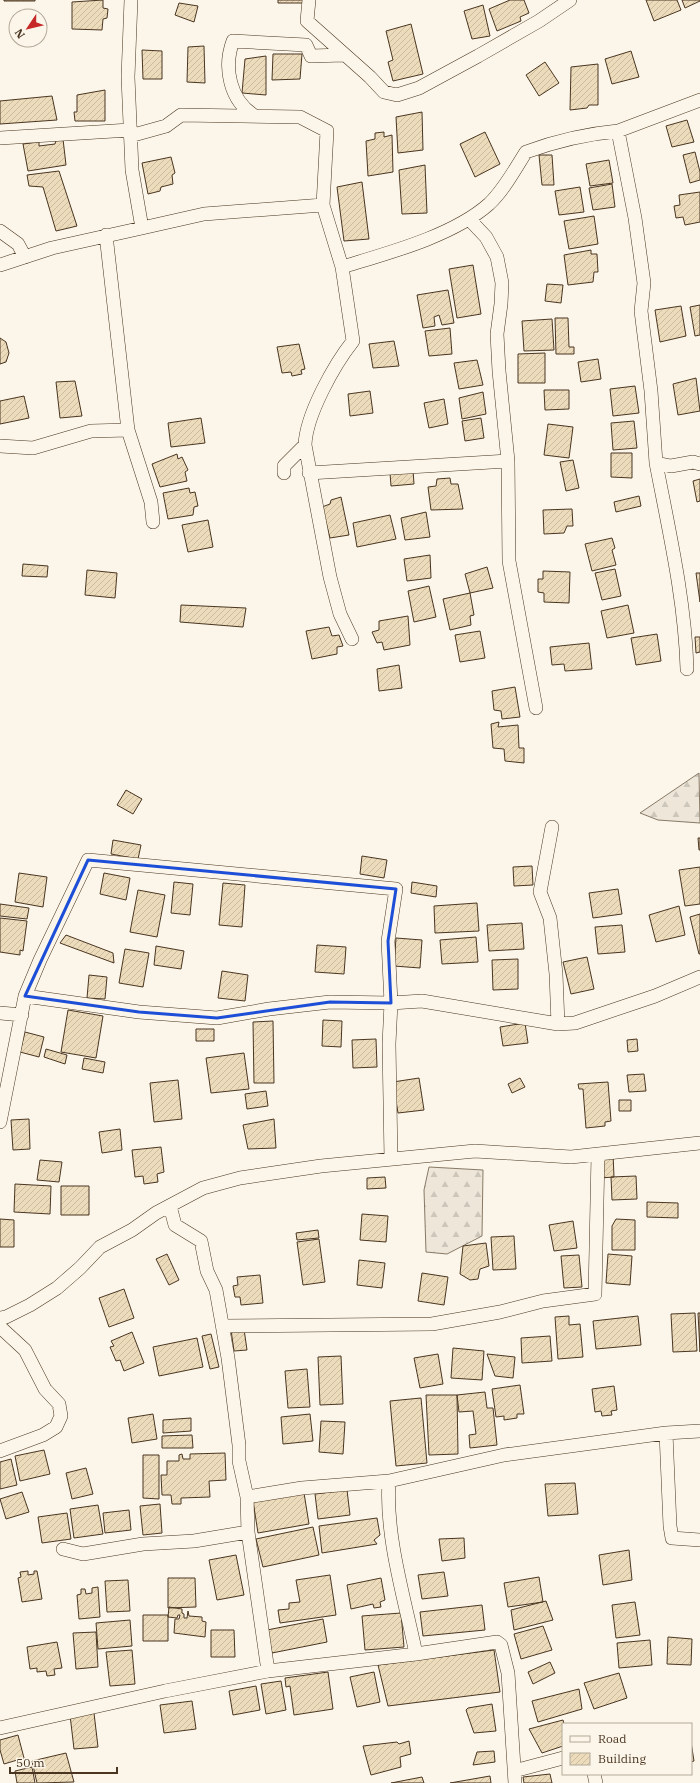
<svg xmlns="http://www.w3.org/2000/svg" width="700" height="1783" font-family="'IBM Plex Serif',serif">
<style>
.forest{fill:url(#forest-firs);stroke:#887966}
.building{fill:url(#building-hatch);stroke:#4a3520}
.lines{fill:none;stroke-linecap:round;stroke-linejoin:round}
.street-casing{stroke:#4a3520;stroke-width:14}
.street{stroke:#fbf6e9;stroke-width:13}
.marked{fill:none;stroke:#1d4ed8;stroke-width:3;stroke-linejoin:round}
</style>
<defs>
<pattern id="forest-firs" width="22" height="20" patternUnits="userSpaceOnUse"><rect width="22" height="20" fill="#ede6d9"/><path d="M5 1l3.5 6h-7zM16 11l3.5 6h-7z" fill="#cdc6ba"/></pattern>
<pattern id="building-hatch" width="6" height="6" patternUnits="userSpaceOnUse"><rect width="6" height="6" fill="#ecdcbc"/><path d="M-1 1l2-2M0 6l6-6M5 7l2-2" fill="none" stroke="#ccbda1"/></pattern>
</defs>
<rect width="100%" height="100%" fill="#fbf6e9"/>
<path class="forest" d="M699 773 700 823 658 820 640 813Z
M429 1167 483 1170 482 1236 447 1254 426 1252 424 1190Z"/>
<path class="building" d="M4 0H35V1H4Z
M103 0V8L108 9 107 18 103 19 102 30 72 29V2Z
M278 0H304V3H278Z
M510 0H524L529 13 520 17 521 21 497 31 489 9Z
M646 0H677L681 10 654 21Z
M682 0H700V1L685 8Z
M179 3 198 6 194 22 175 15Z
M483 5 490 36 472 39 464 11Z
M411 24 423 74 393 81 388 62 393 60 386 31Z
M204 46 205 83 187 82 188 47Z
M142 50 162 51V79H143Z
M631 51 639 77 612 84 605 59Z
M273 54H302L300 79 272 80Z
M266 56V95L242 93 245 59Z
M545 62 559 83 539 96 526 75Z
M598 64V105H589L587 108 570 110 571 67Z
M105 90V121H75L74 112H77V95Z
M52 96 57 120 0 124V101Z
M422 112 423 150 398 153 396 117Z
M687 120 694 142 672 147 666 126Z
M384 132V137L392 135 393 172 368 176 366 141 375 139V133Z
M485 132 500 164 475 177 460 144Z
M63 139 66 165 28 171 23 144 39 142V146L55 144 56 140Z
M695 152 700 172V180L690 183 683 155Z
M539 155H552L554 185H542Z
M171 157 175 173 172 175 173 184 161 187 160 191 148 194 142 163Z
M609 160 613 183 590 186 586 164Z
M425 165 427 213 402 214 399 170Z
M59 171 77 226 56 231 43 187 29 186 27 175Z
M362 182 369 239 344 241 337 187Z
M612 184 615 207 593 210 589 188Z
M580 187 584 212 559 215 555 191Z
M700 192V222L685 225 683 217 676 218 674 206 680 205 679 195Z
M594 216 598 244 569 249 564 221Z
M591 250V254H597L598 272H594L593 282 568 285 564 255Z
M473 265 481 314 457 318 449 269Z
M547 284 563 285 561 303 545 301Z
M448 290 454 323 442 325 439 315 434 317 435 326 423 328 417 295Z
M700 305V335L695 336 690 307Z
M681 306 686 336 660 342 655 310Z
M555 318H568L569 347H574V354H556Z
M552 319 554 350 524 351 522 321Z
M450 328 452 354 429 356 425 331Z
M0 338 6 342 9 353 6 362 0 364Z
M394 341 399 366 373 368 369 344Z
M299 344 305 369 301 370 302 374 292 376 291 372 282 373 277 347Z
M545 353V383H518V354Z
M598 359 601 379 581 382 578 362Z
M477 360 483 385 459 389 454 363Z
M696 378 700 411 678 415 673 384Z
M75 381 82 416 60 418 56 382Z
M635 386 639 413 613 416 610 389Z
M544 390H569V409L545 410Z
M370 391 373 413 350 416 348 394Z
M483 392 486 414 462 419 459 398Z
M24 396 29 418 0 424V401Z
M444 399 448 424 429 428 424 403Z
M201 418 205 443 171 447 168 423Z
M481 418 484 438 465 441 462 421Z
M634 421 637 448 613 450 611 423Z
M548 424 573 427 569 458 544 455Z
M611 453H632V478L611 477Z
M177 454 178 459 182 457 188 470 185 472 187 481 160 487 152 464Z
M573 460 579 488 566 491 560 462Z
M413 470 414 484 391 486 390 473Z
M450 478 451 484H458L463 509 431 510 428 487 436 486 437 479Z
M700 479V501L697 502 693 481Z
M189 488 190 493 195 492 198 506 194 507 193 515 168 519 163 493Z
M639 496 641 506 616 512 614 502Z
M341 497 349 535 330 538 322 507 330 504 331 500Z
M572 509 573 526H567L564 533 544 534 543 510Z
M426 512 430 537 405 540 401 518Z
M390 515 396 539 357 547 353 523Z
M208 520 213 547 188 552 182 525Z
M612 538 615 548 612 550 616 565 592 571 585 544Z
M430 555 431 578 407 581 404 559Z
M23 564 48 566 47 577 22 576Z
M487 567 493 588 470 593 465 574Z
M615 569 621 596 602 600 595 573Z
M87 570 117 573 115 598 85 595Z
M543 571 570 572 569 603 544 602V593L538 592V579H543Z
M696 573H700V602Z
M429 586 436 617 414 622 408 591Z
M470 593 474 615 470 616 471 625 450 630 443 599Z
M181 605 246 608 243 627 180 622Z
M628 605 634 633 607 638 601 611Z
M408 616 410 645 384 650 382 642 377 643 372 632 379 630V621Z
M329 627 332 636 339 635 343 646 337 647V654L312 659 306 631Z
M480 631 485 658 460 662 455 635Z
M657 634 661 661 636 665 631 638Z
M695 637H700V652L696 653Z
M589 643 592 669 565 671 564 664 552 665 550 647Z
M399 665 402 688 379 691 377 669Z
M515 687 520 717 502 719 501 711 494 710 492 691Z
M499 722 498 727 518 725 519 748H524V763L505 761 504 749 493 748 491 724Z
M126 790 142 799 133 814 117 805Z
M698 838H700V850H699Z
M113 840 141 845 138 859 111 854Z
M362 856 387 860 384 878 360 874Z
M532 866 533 885 514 886 513 867Z
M700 867V904L685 906 679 870Z
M19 873 47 877 43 907 15 902Z
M104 873 130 878 126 900 100 894Z
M174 882 193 884 190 915 171 913Z
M412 882 437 886 436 897 411 893Z
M223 883 245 885 242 927 219 925Z
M618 889 622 914 593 918 589 893Z
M138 890 165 895 157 937 130 932Z
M477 903 479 931 435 933 434 906Z
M0 904 29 908 27 919 0 916Z
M679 906 685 935 656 942 649 915Z
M700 914V954H699L690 917Z
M0 918 27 921 23 951 20 950V955L0 952Z
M522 923 524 949 489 951 487 925Z
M622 925 625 952 598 954 595 927Z
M66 935 113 953 114 963 60 943Z
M476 937 478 962 442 964 440 940Z
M396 938 422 940 420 968 394 966Z
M317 945 346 947 344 974 315 972Z
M156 946 184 951 181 969 154 965Z
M125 949 149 953 143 987 119 983Z
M587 957 594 989 571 994 563 962Z
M518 959V989L493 990 492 960Z
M222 971 248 975 245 1001 218 998Z
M89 975 107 977 105 999 87 998Z
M68 1010 103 1016 96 1058 61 1052Z
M323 1020 342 1021 341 1047 322 1046Z
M273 1021 274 1083H254L253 1022Z
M525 1023 528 1043 503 1046 500 1027Z
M196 1029H214V1041H196Z
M25 1032 44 1037 39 1057 20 1052Z
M376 1039 377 1067 353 1068 352 1040Z
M637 1039 638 1051 628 1052 627 1040Z
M46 1049 67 1055 65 1064 44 1057Z
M244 1053 249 1089 211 1093 206 1058Z
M84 1058 105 1062 103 1073 82 1069Z
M644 1074 646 1091 629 1092 627 1075Z
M419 1078 424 1110 398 1113 393 1082Z
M520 1078 525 1087 512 1093 508 1084Z
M178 1080 182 1119 154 1122 150 1083Z
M608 1082 611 1121 605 1122V1126L586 1128 583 1089H579L578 1084Z
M266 1091 268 1106 247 1109 245 1094Z
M619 1100H631V1111H619Z
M29 1119 30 1149 13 1150 11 1120Z
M274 1119 276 1148 248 1149 243 1125Z
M120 1129 122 1150 102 1153 99 1132Z
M161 1147 164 1172 157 1174 158 1182 144 1184 143 1176 135 1177 132 1150Z
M613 1154 614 1177 600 1178 598 1155Z
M40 1160 62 1162 59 1182 37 1180Z
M636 1176 637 1199 612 1200 611 1177Z
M385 1177 386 1188 367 1189V1178Z
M15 1184 51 1186 50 1214 14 1212Z
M61 1186H89V1215H61Z
M647 1202 678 1203V1218L647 1217Z
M362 1214 388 1216 386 1242 360 1240Z
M0 1219 14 1220V1247H0Z
M616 1219 635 1220V1250H612V1226Z
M573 1221 577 1248 554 1251 549 1225Z
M318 1230 319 1238 297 1240 296 1233Z
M514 1236 516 1269 493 1270 491 1237Z
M319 1239 325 1282 303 1285 297 1242Z
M486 1243 489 1266 480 1269 478 1279 470 1280 460 1274 463 1246Z
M167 1254 179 1280 169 1285 156 1259Z
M608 1254 632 1256 630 1285 606 1283Z
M579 1255 582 1287 564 1288 561 1256Z
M359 1260 385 1263 382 1288 357 1285Z
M422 1273 448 1277 444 1305 418 1301Z
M260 1275 263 1303 241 1305 240 1297H235L233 1286 238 1285 237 1277Z
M124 1289 134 1318 109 1327 99 1298Z
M695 1313 697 1351 673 1352 671 1314Z
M698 1313H700V1352Z
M569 1316V1325L580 1324 583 1357 558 1359 555 1317Z
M638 1316 641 1345 596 1349 593 1321Z
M244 1329 247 1350 234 1351 231 1330Z
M132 1332 144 1363 124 1371 120 1360 116 1361 110 1347 114 1346 111 1341Z
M211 1334 219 1367 210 1369 202 1336Z
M550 1336 552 1361 522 1363 521 1338Z
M197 1338 203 1367 159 1376 153 1347Z
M453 1348 484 1351 482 1380 451 1378Z
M438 1354 443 1384 420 1388 414 1358Z
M487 1354 515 1357 513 1378 495 1376Z
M341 1356 343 1404 320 1405 318 1357Z
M307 1369 310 1407 288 1408 285 1371Z
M520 1385 524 1414H517V1418L504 1420V1416L496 1417 492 1389Z
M614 1386 617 1410 611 1411 612 1415 602 1416 601 1411 595 1412 592 1389Z
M485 1392 487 1408H493L497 1445 470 1448 469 1435 476 1434 473 1411 459 1412 457 1395Z
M426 1395H457L458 1454 429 1455Z
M421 1398 427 1463 396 1466 390 1401Z
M153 1414 157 1439 132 1443 128 1418Z
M310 1414 313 1441 283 1444 281 1417Z
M191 1418V1431L163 1433V1420Z
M321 1421 345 1422 343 1454 319 1452Z
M192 1435 193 1448H162V1436Z
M44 1450 50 1474 20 1481 15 1456Z
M225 1453 226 1480 209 1481 210 1497 181 1498V1504H172L171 1495H162L161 1475H167V1461H179V1455L182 1454 183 1459H190V1454Z
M143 1455H159V1499L143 1498Z
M11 1459 17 1485 0 1489V1462Z
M86 1468 93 1494 72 1499 66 1473Z
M575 1483 578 1514 548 1516 545 1484Z
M347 1490 350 1515 318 1519 315 1494Z
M22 1492 29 1512 6 1519 0 1499Z
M304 1493 309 1524 258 1533 253 1501Z
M160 1504 162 1533 143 1535 140 1506Z
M98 1505 103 1534 74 1538 70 1509Z
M129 1510 131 1530 105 1533 103 1513Z
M67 1513 71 1539 42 1543 38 1517Z
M377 1518 380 1535 374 1540 377 1544 322 1553 319 1526Z
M313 1527 319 1555 263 1567 256 1539Z
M464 1538 465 1558 442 1561 439 1539Z
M629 1550 632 1580 603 1585 599 1555Z
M236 1555 244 1595 217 1600 209 1560Z
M28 1571V1575L34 1574V1571H37L42 1599 22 1602 18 1578 21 1577 20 1572Z
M444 1572 448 1596 422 1599 418 1575Z
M330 1575 336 1615 280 1623 278 1610 289 1609V1603L300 1602 296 1580Z
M539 1577 543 1602 508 1607 504 1583Z
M168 1578H195L196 1607 168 1608Z
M381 1578 385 1600 380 1602 381 1607 374 1608 373 1604 351 1609 347 1585Z
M128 1580 130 1611 107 1612 105 1581Z
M98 1587 100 1617 79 1619 77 1595 81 1594V1589H85L86 1594 92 1593V1588Z
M546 1601 553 1620 514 1630 511 1610Z
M635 1602 640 1635 616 1638 612 1605Z
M482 1605 485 1630 423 1636 420 1612Z
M169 1607 182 1609V1613L184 1614V1618H187L188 1611 189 1616 202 1617V1621L206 1622 205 1637 174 1633 175 1619H179L180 1615H178L177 1618 168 1617Z
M401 1613 404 1647 365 1650 362 1616Z
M143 1615H168V1641H143Z
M323 1619 327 1642 272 1653 267 1630Z
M130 1620 132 1646 98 1649 96 1623Z
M543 1626 552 1650 521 1659 514 1634Z
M211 1630H234L235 1657H211Z
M96 1632 98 1667 76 1669 73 1633Z
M668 1637 692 1639 691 1665 667 1664Z
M650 1640 652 1665 619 1668 617 1643Z
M57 1642 62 1668 54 1669 55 1675 47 1676 46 1671 37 1672V1668L30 1669 27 1647Z
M132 1650 135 1684 110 1686 106 1652Z
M494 1650 500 1692 388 1706 378 1665Z
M550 1662 555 1673 533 1684 528 1672Z
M328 1672 333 1709 294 1715 290 1686 286 1687 285 1678Z
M374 1672 380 1702 357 1707 350 1677Z
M619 1673 627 1698 594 1709 584 1683Z
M281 1681 286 1710 266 1714 261 1684Z
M256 1686 260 1710 233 1715 229 1691Z
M579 1689 582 1709 538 1722 532 1701Z
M192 1701 196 1729 164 1733 160 1705Z
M492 1704 496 1731 474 1733 466 1710 468 1708Z
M94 1713 98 1747 74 1749 70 1715Z
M563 1720 564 1724 563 1746 542 1753 529 1729Z
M18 1735 24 1758 4 1764 0 1750V1740Z
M409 1741 411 1754 400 1757 401 1767 371 1775 363 1746 397 1742 399 1744Z
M691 1742 694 1761 691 1762Z
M494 1751 495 1762 473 1765 477 1752Z
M66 1753 74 1782 37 1783 32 1761Z
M32 1767 35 1783H17L15 1771Z
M550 1774 552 1783H524L523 1777Z
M490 1776 491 1783H450Z
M422 1777 424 1783H391Z"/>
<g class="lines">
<defs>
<path id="street" d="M309 0 307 21 370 77 384 92 397 95 419 88 478 56 539 21 570 0
M255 116C230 101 223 68 233 41L306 45 311 56 344 55
M618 131 700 100
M130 136 166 126 181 115 300 117 327 131 323 205
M0 138 130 130
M469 219 486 237 497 257 502 283 501 304 497 334 499 371 508 461 509 561 536 708
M142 228 204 214 323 205 342 267
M0 231 18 244 25 257
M106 235 128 430
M0 265 52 248 142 228 132 170 128 77 131 0
M305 445C306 415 334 365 353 341L342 267C388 253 453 236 489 204 504 190 515 169 526 152 556 141 585 134 618 131L635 218 644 283 641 311 651 391 656 463 671 466 693 462 700 464
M0 446 33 448 91 431 128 430 151 502 153 522
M656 463C669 531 685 600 687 669
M284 473V466L305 445 330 577 340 614 352 639
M309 473 508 461
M0 1013 22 1015
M558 1024 575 1023 655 996 700 977
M0 1122 25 996 40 960 88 860 396 889 388 941 391 1003 330 1002 269 1009 217 1018 139 1012 25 996
M391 1159 389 1044 391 1003 422 1001 558 1024 556 974 550 918 540 892 552 827
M170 1206 175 1225 201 1241 207 1271 216 1290 228 1358 239 1445V1461L247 1497 248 1532 268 1671
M0 1318 6 1317 30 1305 57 1288 80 1268 100 1247 132 1230 156 1213 203 1188 240 1178 321 1166 475 1151 571 1157 700 1143
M223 1326 432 1324 500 1312 543 1301 595 1294 598 1155
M0 1327 25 1350 45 1389 59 1404 61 1416 56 1427 43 1435 0 1451
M700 1431 666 1433 670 1526 672 1538 700 1540
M389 1481 504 1455 666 1433
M247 1497 302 1488 389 1481C385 1536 405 1600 416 1654
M63 1549 83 1554 143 1544 194 1541 248 1532
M0 1728 165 1691 268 1671 416 1654 497 1642 501 1645 508 1673 515 1783
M514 1771 563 1758
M594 1774 596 1783"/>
</defs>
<use href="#street" class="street-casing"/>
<use href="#street" class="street"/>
</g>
<path class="marked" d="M88 860 396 889 388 941 391 1003 330 1002 217 1018 139 1012 25 996Z"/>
<rect x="562" y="1723" width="130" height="52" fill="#fbf6e9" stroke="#b4a999"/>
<rect x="570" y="1736" width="20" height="6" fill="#fbf6e9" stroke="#b4a999"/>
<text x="598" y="1743" font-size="12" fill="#4a3520">Road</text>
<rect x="570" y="1753" width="20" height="12" fill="url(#building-hatch)" stroke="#b4a999"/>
<text x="598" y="1763" font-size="12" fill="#4a3520">Building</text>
<g transform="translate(28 28) rotate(235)"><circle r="19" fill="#fbf6e9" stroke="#b4a999"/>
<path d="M0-3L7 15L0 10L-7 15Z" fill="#c62828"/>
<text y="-6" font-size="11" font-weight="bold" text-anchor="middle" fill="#4a3520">N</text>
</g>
<path d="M10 1767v6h107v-6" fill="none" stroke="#4a3520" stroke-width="2"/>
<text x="16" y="1767" font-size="12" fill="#4a3520" stroke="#fbf6e9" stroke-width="3" paint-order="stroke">50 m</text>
</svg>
